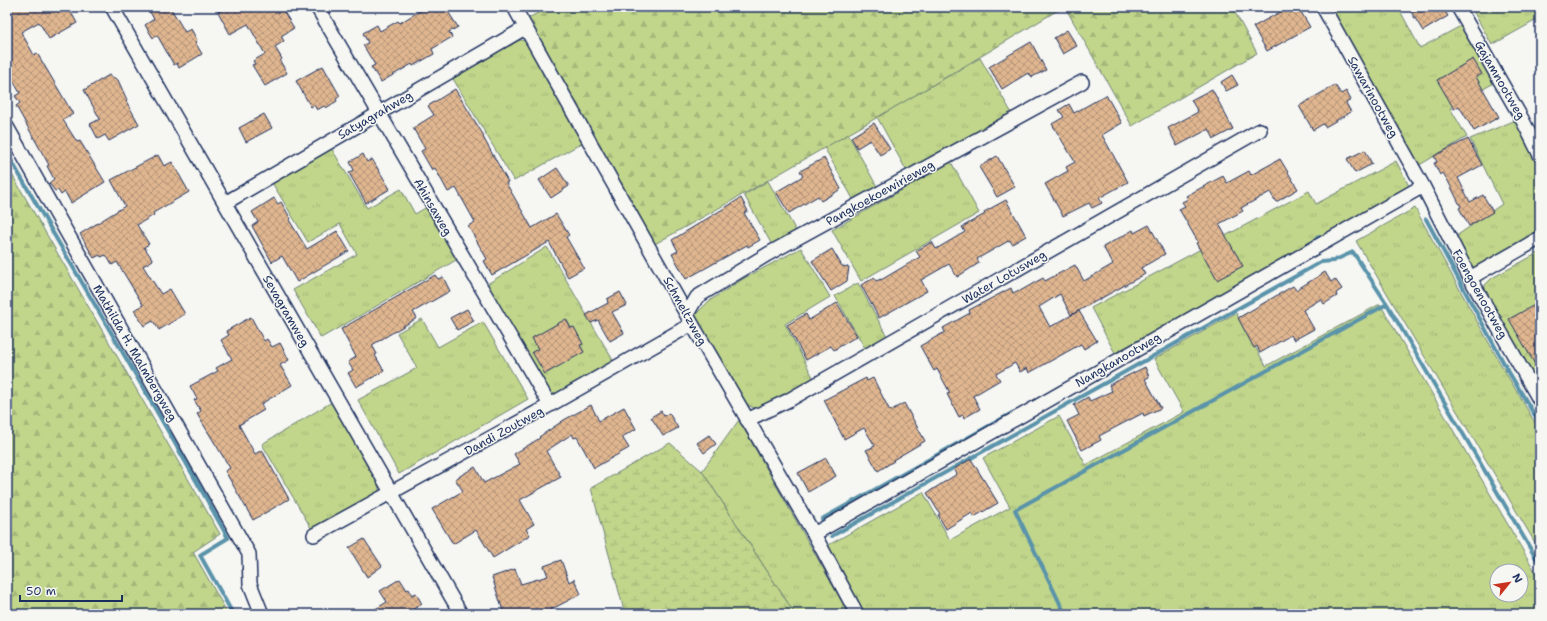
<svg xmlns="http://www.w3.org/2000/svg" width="1547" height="621" font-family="'Shantell Sans',sans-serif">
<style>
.grass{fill:url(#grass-tufts);stroke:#6e8274;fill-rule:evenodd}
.forest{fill:url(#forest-firs);stroke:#6e8274}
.wetland{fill:url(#wetland-marsh);stroke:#6e8274}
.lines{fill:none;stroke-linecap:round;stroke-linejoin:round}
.stream{stroke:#5a93aa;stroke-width:4}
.building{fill:url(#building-cross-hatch);stroke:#1b2f5e}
.minor-casing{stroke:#1b2f5e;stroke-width:16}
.minor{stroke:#f6f6f2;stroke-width:13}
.labels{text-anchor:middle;stroke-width:3;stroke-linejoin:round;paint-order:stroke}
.street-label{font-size:12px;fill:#1b2f5e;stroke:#f6f6f2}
</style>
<defs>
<pattern id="grass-tufts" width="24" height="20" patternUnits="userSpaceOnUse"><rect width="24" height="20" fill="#c1d68b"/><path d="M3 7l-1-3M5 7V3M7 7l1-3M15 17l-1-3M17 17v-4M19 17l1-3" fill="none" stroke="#a5b87a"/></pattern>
<pattern id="forest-firs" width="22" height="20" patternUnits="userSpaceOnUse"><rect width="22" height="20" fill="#c1d68b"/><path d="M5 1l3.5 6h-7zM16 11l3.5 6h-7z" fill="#a5b87a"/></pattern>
<pattern id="wetland-marsh" width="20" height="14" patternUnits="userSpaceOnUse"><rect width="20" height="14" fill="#c1d68b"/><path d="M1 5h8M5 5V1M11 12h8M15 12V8" fill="none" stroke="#a5b87a"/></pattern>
<pattern id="building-cross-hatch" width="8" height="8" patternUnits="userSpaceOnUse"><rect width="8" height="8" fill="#e0b690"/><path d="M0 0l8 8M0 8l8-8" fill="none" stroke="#b59479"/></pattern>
</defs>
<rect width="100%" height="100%" fill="#f6f6f2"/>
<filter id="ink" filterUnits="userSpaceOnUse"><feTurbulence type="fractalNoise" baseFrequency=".025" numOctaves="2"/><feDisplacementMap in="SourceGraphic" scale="8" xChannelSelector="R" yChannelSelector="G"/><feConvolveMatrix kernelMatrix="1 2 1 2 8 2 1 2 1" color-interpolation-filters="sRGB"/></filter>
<g filter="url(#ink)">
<path class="grass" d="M1336 7H1398L1420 48 1470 21 1501 79 1450 108 1467 137 1416 167 1329 10Z
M1471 7H1540V18L1492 45Z
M515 39 526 41 584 142 514 181 452 77Z
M980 58 1014 117 910 177 877 117Z
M1521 118 1540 159V241L1479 273 1472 268 1455 237 1502 204 1470 139Z
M848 134 880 192 857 206 824 147Z
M330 146 367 208 401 189 415 214 427 207 458 259 321 338 293 290 357 254 340 224 308 242 271 181Z
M1396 161 1409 186 1408 192 1115 353 1091 308 1309 191 1316 204Z
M951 162 979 213 861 281 832 230Z
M768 181 800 238 776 252 744 195Z
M1415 208 1500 363 1540 431V551L1356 241Z
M547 247 614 362 558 394 552 395 548 393 484 286Z
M801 248 830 297 785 324 814 379C802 386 768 409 755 408 750 407 746 404 742 401L694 316 709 301 743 279Z
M1540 252V387L1484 293 1485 285 1492 278Z
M858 283 888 338 866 350 835 296Z
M1380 304 1540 580V614H862L825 547 923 492 950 540 1010 507 983 458 1059 416 1086 465 1184 412 1154 359 1236 313 1266 366ZM1497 571H1521V595H1497Z
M422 319 438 347 483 322 528 399 399 474 358 400 417 368 397 333Z
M332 402 377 480 379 489 378 495 314 533 262 444Z
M739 420 849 614H795L702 471Z"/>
<path class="forest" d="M548 7H1063C928 89 791 168 653 245L527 19Z
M1065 7H1232L1257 53 1132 126Z
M7 166 220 534 193 552 228 614H7Z"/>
<path class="wetland" d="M670 443 702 471 795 614H625L591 488Z"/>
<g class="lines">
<path class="stream" d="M7 153C80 281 157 408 228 538L200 555 233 614
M1426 219 1507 369 1540 424
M1313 243 1319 236
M822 519 1014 412
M832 536 1321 262 1333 261 1353 252 1387 304
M1065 614 1015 510 1387 304 1540 565"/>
</g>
<path class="building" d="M7 7H68L77 23 49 39 39 22 21 32 34 55 37 53 73 114 63 120 77 142 80 141 105 182 71 203 65 192 61 195 58 190 55 191 49 183 54 179 47 166 49 165 16 106 20 103 15 96 20 93 7 70Z
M147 7H170L185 32 191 29 197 40 195 42 202 54 179 68 177 63 174 65 157 35 153 38 145 25 154 19Z
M227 7H281L294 28 281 36 284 41 275 47 282 59 280 61 287 73 265 86 252 65 255 64 253 61 265 54 248 24 230 34 218 12Z
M426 7H445L458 27 449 32 452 37 432 49 434 54 413 66 412 64 381 82 371 67 375 65 363 45 368 43 363 33 377 25 380 31 398 21 400 23Z
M1289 7H1298L1310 27 1267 51 1253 27Z
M1408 7H1442L1448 16 1423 31Z
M1067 30 1077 46 1063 54 1054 38Z
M1031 42 1046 70 1032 77 1030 74 1029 75 1028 73 1002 89 989 67Z
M1473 59 1482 74 1476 77 1499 117 1474 131 1459 106 1454 109 1437 80Z
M323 66 340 96 336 99 337 101 326 108 324 106 317 110 314 105 311 107 296 81Z
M109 75 118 80 127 100 126 101 139 124 109 141 105 135 98 139 90 124 100 119 84 90Z
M1232 75 1238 85 1226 91 1221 82Z
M1335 85 1341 94 1346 91 1351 100 1346 103 1351 112 1325 127 1323 124 1313 130 1299 106Z
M455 89 484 136 483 137 508 182 506 183 532 228 556 214 569 235 566 237 584 268 568 277 549 242 492 275 484 261 487 259 468 226 475 222 456 188 448 192 435 168 432 170 421 151 425 149 413 128 434 115 428 106Z
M1212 89 1233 129 1214 139 1209 129 1177 146 1168 128 1198 112 1191 100Z
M1106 95 1122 123 1102 135 1128 182 1099 198 1102 203 1092 208 1089 203 1063 216 1045 184 1068 171 1066 167 1075 162 1052 124 1064 117 1059 110 1069 104 1074 113Z
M264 114 272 128 246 142 239 128Z
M874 123 890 149 880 155 870 140 857 148 851 137Z
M1468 139 1482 165 1458 178 1470 202 1483 195 1493 212 1469 226 1459 208 1461 207 1448 181 1443 173 1440 175 1434 163 1437 162 1434 156Z
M1365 150 1372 164 1355 173 1347 159Z
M363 154 367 162 372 159 390 189 366 203 349 173 354 170 350 162Z
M158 155 164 166 172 162 189 192 153 213 154 215 137 225 149 244 144 247 153 260 143 266 161 294 170 289 185 314 159 330 153 321 144 326 134 310 143 305 117 262 112 265 106 255 101 257 100 255 94 258 80 234 125 206 111 180Z
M997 156 1015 187 997 197 979 167Z
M824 158 841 189 821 201 818 196 789 213 776 192 803 176 800 171Z
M1280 159 1298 189 1276 202 1270 192 1241 208 1243 211 1219 224 1243 266 1217 280 1196 243 1198 242 1179 209 1185 206 1182 202 1188 199 1186 196 1223 176 1227 183 1249 171 1251 175Z
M557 168 569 186 551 198 539 180Z
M274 198 278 204 281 202 291 219 289 220 307 249 337 231 349 251 297 282 282 256 272 262 252 226 258 222 252 212Z
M741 198 748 211 744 213 760 240 748 247 747 245 686 279 672 254 678 251 672 240Z
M1006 200 1026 236 1012 244 1010 240 977 259 979 263 957 277 949 264 921 280 927 291 879 318 861 285 874 278 876 281 881 279V280L920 257 916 251 932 242 936 249 965 232 962 227 985 214 984 212Z
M1149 225 1165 254 1141 268 1145 274 1071 315 1060 294 1039 307 1050 327 1079 311 1097 341 1084 349 1081 344 1029 373 1027 368 1020 372 1015 363 996 374 1000 380 973 396 980 409 964 418 963 415 959 417 947 394 950 393 937 369 934 371 920 346 945 332 943 328 970 313 969 310 1011 288 1013 293 1019 290 1020 291 1043 278 1045 281 1075 265 1084 281 1113 264 1103 247 1133 230 1134 233Z
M832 249 842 266 849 267 847 281 831 291 812 261Z
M1325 272 1331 282 1335 279 1342 289 1336 293 1337 296 1324 304 1321 299 1303 310 1314 329 1294 340 1291 335 1260 353 1257 346 1254 348 1238 318 1293 286 1296 290Z
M435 275 438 279 443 277 450 291 413 312 417 318 372 345 377 354 375 355 384 371 356 387 348 373 353 370 348 362 356 357 341 329Z
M620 292 627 305 612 312 624 333 610 341 598 320 591 323 586 315 608 303 607 299Z
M1540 302V373L1509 319Z
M837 303 857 336 834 350 831 346 806 360 787 325 806 314 809 320Z
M467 309 474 321 457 330 450 318Z
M251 317 264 341 267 339 272 347 280 343 289 360 280 365 292 385 261 404 264 410 239 425 255 454 262 450 289 499 253 520 225 471 230 468 197 414 201 411 194 400 197 399 190 386 218 371 216 368 232 359 221 340 229 335 226 331Z
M566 319 571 328 574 327 583 344 580 345 584 352 545 374 532 352 538 349 532 338Z
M1145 367 1149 377 1145 379 1161 408 1144 416 1143 413 1099 436 1101 440 1082 450 1067 421 1079 415 1074 405 1088 397 1090 401 1112 391 1109 385Z
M866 378 867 381 873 378 890 411 904 403 925 441 893 460 894 461 878 471 866 450 875 446 864 428 844 439 824 400Z
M591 405 599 421 624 407 636 429 622 437 629 448 594 468 577 437 574 438 572 434 546 451 561 477 520 500 534 524 526 529 530 535 493 558 476 530 453 544 432 509 463 491 455 479 475 467 484 483 520 464 514 454 540 438 539 437 564 420Z
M661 411 664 416 669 413 678 428 663 436 651 417Z
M709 435 716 444 704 453 697 443Z
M826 458 836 476 808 492 798 473Z
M971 459 998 503 974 517 972 513 946 529 938 515 940 514 927 493 957 474 954 469Z
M364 539 382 566 367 577 349 548Z
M561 560 569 582 574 579 581 594 550 610 551 614H504L492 577 515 569 521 584 548 576 544 566Z
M400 579 407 590 409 589 412 595 416 593 422 604 405 614H367L387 602 380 591Z"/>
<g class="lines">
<defs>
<path id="minor" d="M112 7 461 614
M317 7 550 405
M514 7 692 324 814 534 857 614
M1323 7 1423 186 1470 278 1540 401
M1458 7 1522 119 1540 155
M7 127 249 554 250 584 262 614
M225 203 525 28
M1470 278 1540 238
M687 314 697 297 768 254 1082 82
M747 420 789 400 1260 130
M814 534 1423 186
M314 535 550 405 692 324"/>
</defs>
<use href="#minor" class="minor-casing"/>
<use href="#minor" class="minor"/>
</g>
</g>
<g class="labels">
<g class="street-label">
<text transform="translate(1500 80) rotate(60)" y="4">Gajamnootweg</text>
<text transform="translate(1373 97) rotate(61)" y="4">Sawarinootweg</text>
<text transform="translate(375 115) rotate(-30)" y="4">Satyagrahweg</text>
<text transform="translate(880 193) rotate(-29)" y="4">Pangkoekoewirieweg</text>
<text transform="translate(433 207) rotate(60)" y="4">Ahinsaweg</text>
<text transform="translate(1004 277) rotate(-30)" y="4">Water Lotusweg</text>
<text transform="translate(1480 294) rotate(61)" y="4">Foengoenootweg</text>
<text transform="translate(286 311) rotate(60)" y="4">Sevagramweg</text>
<text transform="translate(685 311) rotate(61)" y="4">Schmeltzweg</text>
<text transform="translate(135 353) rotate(60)" y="4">Mathilda H. Malmbergweg</text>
<text transform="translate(1118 360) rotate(-30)" y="4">Nangkanootweg</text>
<text transform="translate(504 431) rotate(-29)" y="4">Dandi Zoutweg</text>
</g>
</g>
<rect width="1547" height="621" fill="none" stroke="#f6f6f2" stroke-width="24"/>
<rect x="12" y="12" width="1523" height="597" fill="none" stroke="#1b2f5e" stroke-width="1.5" filter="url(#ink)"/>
<g transform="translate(1509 583) rotate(60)"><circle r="19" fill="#f6f6f2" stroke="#9ea6b7"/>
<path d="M0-3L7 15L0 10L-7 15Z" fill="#c8321e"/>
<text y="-6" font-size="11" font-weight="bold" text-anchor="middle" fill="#1b2f5e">N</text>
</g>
<path d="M20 595v6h102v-6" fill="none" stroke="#1b2f5e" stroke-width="2"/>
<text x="26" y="595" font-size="12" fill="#1b2f5e" stroke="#f6f6f2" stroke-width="3" paint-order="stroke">50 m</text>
</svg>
